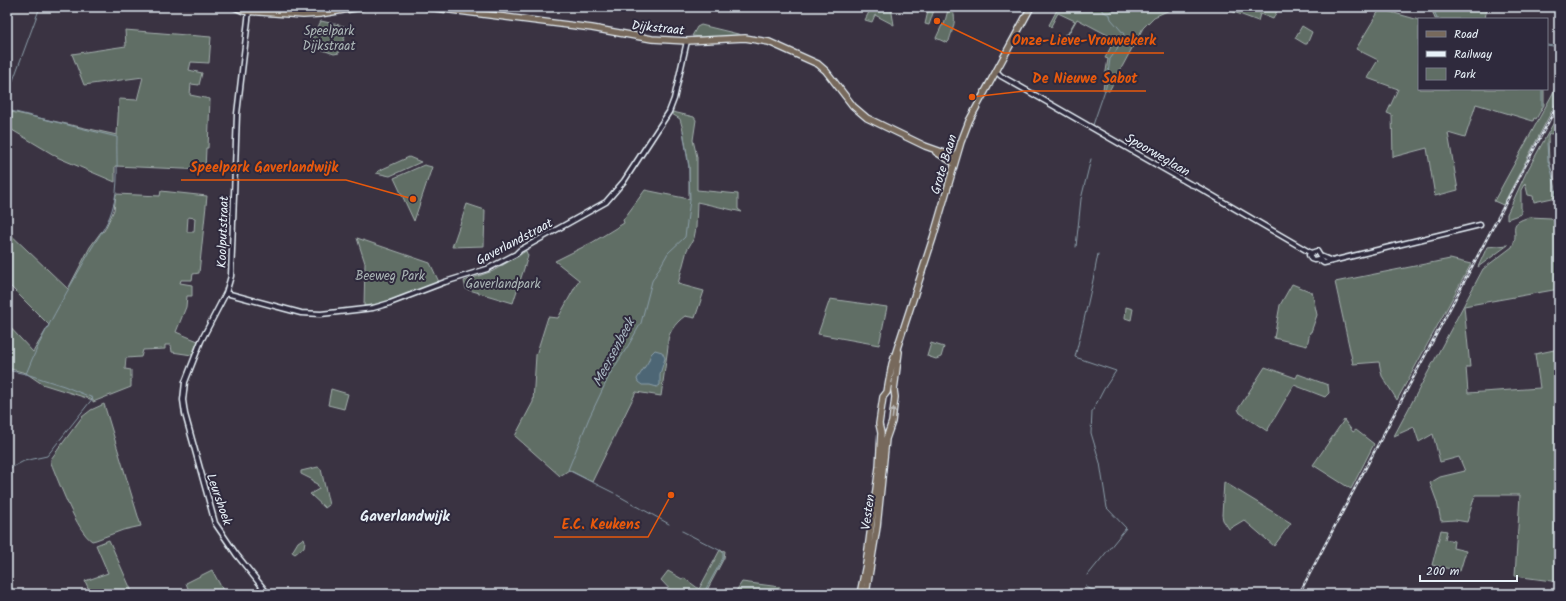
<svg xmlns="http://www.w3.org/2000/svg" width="1566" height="601" font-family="Kalam,sans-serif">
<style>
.green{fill:#606e65;stroke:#a4b0ae;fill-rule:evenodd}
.water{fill:#4d6675;stroke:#8b9ea9}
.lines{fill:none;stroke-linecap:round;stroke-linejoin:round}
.stream{stroke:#8b9ea9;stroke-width:1}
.minor-casing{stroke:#e8f1f8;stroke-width:7}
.major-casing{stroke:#e8f1f8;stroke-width:8}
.minor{stroke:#2f2a3d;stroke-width:4}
.major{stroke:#77695c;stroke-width:5.5}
.rail-casing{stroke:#e8f1f8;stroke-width:2.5}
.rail{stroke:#2f2a3d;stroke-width:1;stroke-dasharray:3;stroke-linecap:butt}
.oneway{fill:#bbbbba}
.labels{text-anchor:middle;stroke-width:4;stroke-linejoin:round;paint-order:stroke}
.street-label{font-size:13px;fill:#e8f1f8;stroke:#2f2a3d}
.park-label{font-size:13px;fill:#abb6b6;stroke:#2f2a3d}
.water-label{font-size:14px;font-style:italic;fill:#aab9c4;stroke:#2f2a3d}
.quarter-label{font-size:15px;font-weight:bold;fill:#e8f1f8;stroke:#2f2a3d}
.leader{fill:none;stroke:#e8590c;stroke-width:1.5}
.callout-dot{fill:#e8590c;stroke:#2f2a3d;stroke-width:1.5}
.callout-label{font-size:14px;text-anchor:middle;font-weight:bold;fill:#e8590c;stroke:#2f2a3d;stroke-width:4;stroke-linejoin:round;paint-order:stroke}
</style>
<rect width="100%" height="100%" fill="#3a3342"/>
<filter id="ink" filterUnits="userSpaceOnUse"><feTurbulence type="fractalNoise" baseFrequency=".025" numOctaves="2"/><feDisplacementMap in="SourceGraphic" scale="8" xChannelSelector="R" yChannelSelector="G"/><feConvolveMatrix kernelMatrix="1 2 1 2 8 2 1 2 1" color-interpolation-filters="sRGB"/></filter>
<g filter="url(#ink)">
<path class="green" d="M859 7H891L894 25 875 15 872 22 865 20 869 12Z
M929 7H935L929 25 925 24Z
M942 7H950C959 17 952 30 949 41L947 43 936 38 942 25H944L948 10Z
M1052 7H1176L1154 17 1143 28 1109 91 1103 89 1108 59 1105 58 1115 39 1077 19 1066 38 1063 36 1065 34 1067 35 1075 21 1058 13 1051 26 1052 28 1049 25 1057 10Z
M1220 7H1279L1273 19 1260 14 1258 21Z
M1435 7H1487L1485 19H1435L1432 10 1436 11Z
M1380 9 1419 20V89H1544V105L1536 119 1534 118 1533 121 1476 104 1465 138 1448 133 1458 190 1435 196 1427 148 1393 157 1392 115 1387 113 1398 89 1367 78 1378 60 1356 49Z
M321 21 348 27 339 53 334 54 309 45Z
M701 25 738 34 742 36 712 38 692 36 697 27Z
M1302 26 1312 32 1307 44H1305L1295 38Z
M125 30 211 37 209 63 191 62 189 70 202 73 199 85 191 84 190 95 210 99 208 148H206L205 170 115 166V182L59 158 7 127V111L117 135 119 99 137 100 143 77 84 85 72 54 126 46Z
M1559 82V97L1503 205 1494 201Z
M673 112 694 117 696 120 693 140 697 157V190L738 194V209L742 212 697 202 696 228 694 238 687 250 678 284 704 291 695 318 685 316C675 323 666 335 668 347L661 396 636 392 592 482 569 470 560 476 515 436 533 402 536 355 548 317 558 318 579 280 555 261 593 242 624 223 623 220 645 190 689 199V166L683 130 680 119 672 114Z
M1559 113V133L1549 134 1548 137 1549 161 1554 179 1557 197 1534 202 1533 196 1528 195 1525 183 1521 190V214L1507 219V214L1526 173Z
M409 157 421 162 390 176 376 173 378 171Z
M424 165 432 167 414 221 394 178Z
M161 191 207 196 199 273 193 274 192 280H181L180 283 192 285V296H187L186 307 176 332 198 341 192 355 172 352 171 345H165V349L143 350 141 357 126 358 125 369 131 370V387L93 402V400L42 384 26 373 7 368V324L33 352 49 325 7 283V231L68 289 90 247 101 232 104 231 114 210 116 194 160 196ZM188 217 195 218 194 232H187Z
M467 204 485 210 484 246 452 247Z
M1530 217 1551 218 1559 225V289L1464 306 1470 367H1466L1468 393 1540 388 1535 354 1559 349V582L1515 576 1520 495H1475L1467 522 1455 520 1441 521 1437 502 1430 483 1440 477 1465 471 1459 457 1440 462 1433 434 1419 442 1414 427 1394 436 1483 269 1512 247C1521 230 1504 224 1530 217Z
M357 238 430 263 439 282 385 303 364 306 365 263Z
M1508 245 1478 267 1487 247Z
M526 251 528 256 513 303 466 289 464 281 493 271Z
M1450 259 1471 264 1397 400 1382 376 1379 362 1353 364 1335 282Z
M1292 284 1312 292 1317 315 1311 332H1310L1307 346 1274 338 1280 305Z
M830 299 887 307 879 345 818 334Z
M1126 307 1133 309 1131 320 1125 318Z
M931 343 944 347 941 357 936 359 927 356Z
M1265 367 1296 378 1298 374 1328 385 1329 393 1325 397 1294 385 1267 431 1240 413 1238 409Z
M331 389 348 394 344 409 328 405Z
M104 404 141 526 123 530 96 540 92 541C77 532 58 480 51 463V459L82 417 91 410Z
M1344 420 1353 432 1356 430 1374 444 1351 489 1313 465Z
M318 467 321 469 329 505 325 508 310 494 319 489 317 484 313 482V480L301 474V471Z
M1224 482 1291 523 1274 546 1244 520 1229 529 1223 520 1222 515Z
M1441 530 1447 531 1445 539 1454 541 1453 548 1466 551 1460 571 1432 565Z
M304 538 305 541 304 547 295 554 292 552 298 542Z
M109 540 133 594H91L85 581 108 573 96 545Z
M720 550 725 551 724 558 705 594H674L661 580 668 571 682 579 684 578 699 589Z
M212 570 225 594H190L186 583Z
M742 582 780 587 781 594H734Z"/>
<path class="water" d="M655 350 662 352 665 358 660 374V385L657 387 650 385H642L638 382 637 379 648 362 651 354Z"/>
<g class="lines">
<path class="stream" d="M1102 7V11L1110 15
M1121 7 1126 8 1135 7
M1433 7 1437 19
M1110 15 1109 13 1113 10 1119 7
M1547 45 1559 47
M1542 89V106
M7 97 40 7
M7 110 117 137C116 160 120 187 112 210 107 227 96 239 88 255 66 294 42 333 26 374
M1093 125 1106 87 1110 59 1116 51 1124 34 1111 19 1110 15
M1547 143 1548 161 1552 173 1556 192V211L1559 218
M1076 247 1081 199 1091 159
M7 370 26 374 64 386 93 398 47 456 24 461 7 470
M614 493 568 470 589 418 610 374 628 346 641 323 652 281 668 253 685 237 690 200 689 168 683 131
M617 495 669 524
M682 531 723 552V558L703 594
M1088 575 1126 528 1107 508 1100 463 1091 433 1092 412 1104 389 1116 371 1075 357C1083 323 1092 289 1098 254
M1086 585V587L1102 594"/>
<defs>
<path id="minor" d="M249 11 237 114 231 276 226 293 201 341 185 382 183 400 185 414 215 523 236 554 268 594
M996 71 1001 76 1033 94 1190 184 1196 186 1311 253
M1311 253 1317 251 1320 256 1332 261
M1311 253 1309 255 1311 259 1314 260 1318 259
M1318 259 1324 263 1480 225
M226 293 301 313 321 314 373 308 390 303 445 282 487 269 516 254 520 250 606 202 624 181 669 112 674 99 687 41"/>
<path id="major" d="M235 7 244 11 303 15 320 14 362 7
M427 7 592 28 652 39 687 41 745 38 769 42 818 64 826 71 853 106 867 118 925 146 956 157
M936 152 954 163
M860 594 866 564 879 467 881 433 879 424 883 397 887 392 892 364 933 238 961 142 969 121 1031 7
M866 594 877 527 886 439 892 422 895 397 894 390 899 352"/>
</defs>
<use href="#minor" class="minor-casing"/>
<use href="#major" class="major-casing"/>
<use href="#minor" class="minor"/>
<use href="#major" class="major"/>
<defs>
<path id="rail" d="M1299 594 1559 102"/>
</defs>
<use href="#rail" class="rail-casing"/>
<use href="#rail" class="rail"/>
</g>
<defs><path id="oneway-solid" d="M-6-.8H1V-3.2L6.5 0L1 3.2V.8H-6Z"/></defs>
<use class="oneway" href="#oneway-solid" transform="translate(893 413) rotate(-83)"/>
</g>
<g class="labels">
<g class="street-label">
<text transform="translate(658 27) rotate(6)" y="5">Dijkstraat</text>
<text transform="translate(1158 154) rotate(30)" y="5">Spoorweglaan</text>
<text transform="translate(943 164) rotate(-73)" y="5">Grote Baan</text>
<text transform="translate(222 232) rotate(-88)" y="5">Koolputstraat</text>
<text transform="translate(514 241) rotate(-28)" y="5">Gaverlandstraat</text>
<text transform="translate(220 499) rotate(71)" y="5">Leurshoek</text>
<text transform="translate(867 512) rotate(-82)" y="5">Vesten</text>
</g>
<g class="park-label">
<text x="329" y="35">Speelpark<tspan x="329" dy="15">Dijkstraat</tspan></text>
<text x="390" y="280">Beeweg Park</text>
<text x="503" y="288">Gaverlandpark</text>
</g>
<g class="water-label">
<text transform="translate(613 352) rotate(-62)" y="5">Meersenbeek</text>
</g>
<g class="quarter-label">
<text x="405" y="521">Gaverlandwijk</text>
</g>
</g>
<path class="leader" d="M937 21L1004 53H1164M972 97L1025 91H1146M413 199L346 180H181M671 495L648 537H554"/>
<g class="callout-dot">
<circle cx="937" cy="21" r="4"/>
<circle cx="972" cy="97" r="4"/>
<circle cx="413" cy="199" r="4"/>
<circle cx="671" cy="495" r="4"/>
</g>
<g class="callout-label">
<text x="1084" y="45">Onze-Lieve-Vrouwekerk</text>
<text x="1085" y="83">De Nieuwe Sabot</text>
<text x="264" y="172">Speelpark Gaverlandwijk</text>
<text x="601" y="529">E.C. Keukens</text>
</g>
<rect width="1566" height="601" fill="none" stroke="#2f2a3d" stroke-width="24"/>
<rect x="12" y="12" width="1542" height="577" fill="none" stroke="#e8f1f8" stroke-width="1.5" filter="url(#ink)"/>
<rect x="1418" y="18" width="130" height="72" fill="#2f2a3d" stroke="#797a88"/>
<rect x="1426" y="31" width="20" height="6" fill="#77695c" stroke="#797a88"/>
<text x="1454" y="38" font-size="12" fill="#e8f1f8">Road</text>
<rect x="1426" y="51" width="20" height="6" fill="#e8f1f8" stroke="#797a88"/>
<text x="1454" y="58" font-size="12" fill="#e8f1f8">Railway</text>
<rect x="1426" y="68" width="20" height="12" fill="#606e65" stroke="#797a88"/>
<text x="1454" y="78" font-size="12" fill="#e8f1f8">Park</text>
<path d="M1420 575v6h97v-6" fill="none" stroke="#e8f1f8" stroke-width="2"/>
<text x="1426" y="575" font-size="12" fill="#e8f1f8" stroke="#2f2a3d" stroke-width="3" paint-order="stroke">200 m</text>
</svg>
